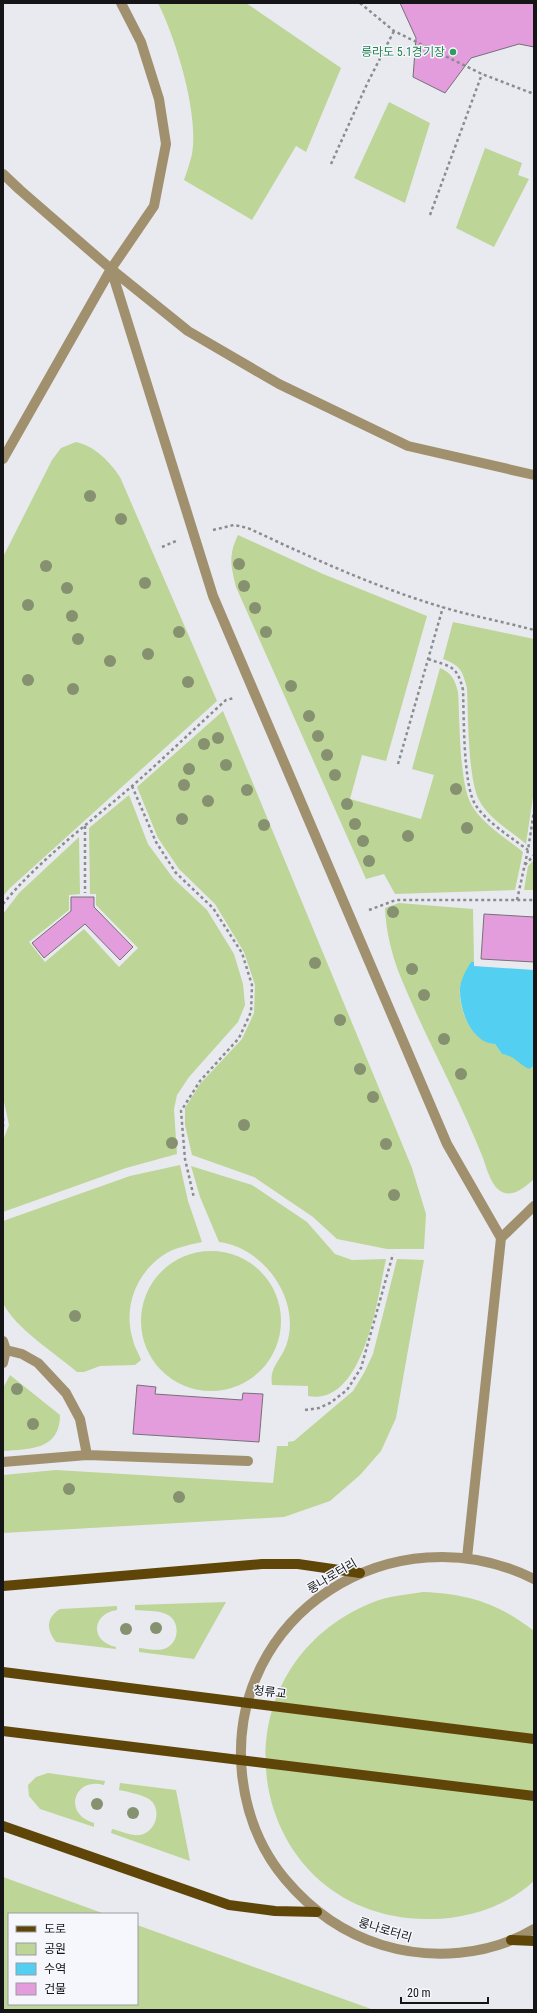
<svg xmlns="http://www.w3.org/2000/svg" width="537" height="2013" font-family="'Roboto Condensed','Noto Sans KR',sans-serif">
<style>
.green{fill:#bdd597}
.water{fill:#53cff1}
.building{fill:#e39cdc;stroke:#767175}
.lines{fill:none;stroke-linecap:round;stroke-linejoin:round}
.path{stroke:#8b8c90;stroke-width:2.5;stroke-dasharray:3 3;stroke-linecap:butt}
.minor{stroke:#a1906d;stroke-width:10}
.major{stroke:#5f4608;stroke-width:10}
.major-bridge{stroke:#5f4608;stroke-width:10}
.tree{fill:#869170}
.leisure-dot{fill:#2e9e5b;stroke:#f5f7fd;stroke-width:1.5}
.labels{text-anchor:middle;stroke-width:3;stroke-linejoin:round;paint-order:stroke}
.leisure-label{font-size:12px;fill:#27864d;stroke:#f5f7fd;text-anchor:end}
.street-label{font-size:12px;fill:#151517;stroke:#f5f7fd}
</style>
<rect width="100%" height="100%" fill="#e8eaef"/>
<path class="green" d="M158 3H246L341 68 306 152 296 146 252 220 184 180C187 171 190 163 192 154 199 114 176 39 158 3Z
M389 102 430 123 405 203 354 178Z
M485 148 522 163 518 175 529 179 494 247 456 228Z
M76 442C95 446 110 462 120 477L217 701 10 888 3 896V557L52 460 61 448Z
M238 535 323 574 427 616 386 761 362 755 350 799 421 819 434 775 412 769 440 668C452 673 455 680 458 692 460 719 459 782 471 804 479 821 508 840 523 852L515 890 395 894 384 874 366 879 236 587C231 566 228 556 238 535Z
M453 622 534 639V790L526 844C511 831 488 818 479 800 468 779 468 714 467 688 462 670 461 666 443 659Z
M223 711 412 1168 426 1214 424 1249H387L337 1239 313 1217 254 1177 192 1155 185 1125V1108L200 1084 242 1039 254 1013 255 985 244 952 215 904 179 869 158 838 137 787Z
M129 795 148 844 173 878 207 910 234 954 243 984 245 1005 238 1022 189 1077 177 1095 174 1109 177 1154 126 1168 3 1212V1140L9 1125 3 1097V914L19 893 79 837 80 894 69 895V910L29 942 45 962 84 929 119 967 138 948 96 905V894H90L89 828Z
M534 860V890H524L528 866Z
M399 903 473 909 474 962H471C468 970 461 980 460 988 458 1009 472 1042 495 1044L502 1054 511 1055 529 1069 534 1066V1179C527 1185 516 1196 505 1193 492 1190 487 1169 483 1158 459 1097 426 1039 401 978 392 956 386 932 385 908Z
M180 1165 188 1201 202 1242C188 1245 173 1248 162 1256 135 1275 123 1309 133 1340 134 1347 139 1353 141 1360L135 1365 100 1366 84 1372H77C56 1354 14 1327 3 1303V1221L130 1176Z
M191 1166 252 1185 307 1222 335 1254 352 1260 386 1259C378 1296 364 1407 308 1396V1386L272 1385C269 1366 282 1360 287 1343 301 1299 263 1247 219 1242L200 1197Z
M141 1321a70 70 0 1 1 140 0a70 70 0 1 1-140 0Z
M397 1259 424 1260 396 1418 381 1451 360 1475 330 1501 284 1517 3 1533V1475L56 1470 273 1483 277 1446H288V1442L294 1441 353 1391 364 1373 373 1354Z
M10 1375 60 1415C60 1450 30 1449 3 1451V1388Z
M423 1592C468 1594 498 1603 534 1631V1881C506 1907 465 1920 427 1919 246 1918 203 1673 371 1603 387 1596 405 1595 423 1592Z
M226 1602 194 1659 139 1652V1648C147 1649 157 1651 164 1649 180 1644 181 1620 166 1614 157 1610 145 1611 135 1610V1605Z
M117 1606V1610C91 1614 90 1642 116 1647V1649L56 1642C46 1629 46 1618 60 1609Z
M48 1773 105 1781 104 1785C74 1776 62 1814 94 1823V1827L40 1809 29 1796 28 1785 36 1777Z
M120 1783 176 1790 190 1861 111 1833 112 1829C121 1831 131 1836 140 1835 156 1832 163 1809 149 1799 140 1794 129 1792 119 1790Z
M3 1877 105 1914H9V2004H137V1925L374 2010H3Z"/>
<path class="water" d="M471 962H474V966L534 970V1066L529 1069C518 1064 515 1056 502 1054L495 1044C471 1043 459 1009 460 988 461 979 466 970 471 962Z"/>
<path class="building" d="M400 3H534V47L519 44 471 58 445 93 413 77 416 38Z
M71 897H94V907L133 947 120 960 85 924 44 958 32 943 71 911Z
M484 914 534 917V962L481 959Z
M137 1385 156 1387 155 1394 242 1400 243 1393 263 1394 259 1442 133 1434Z"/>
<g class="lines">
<path class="path" d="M360 3 394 31 482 74 534 94
M331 164 367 84 394 31
M430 215 482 74
M213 530 234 525 248 528C312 558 375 587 442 607 472 616 504 622 534 630
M162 547 176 541
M428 659C451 667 457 665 463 690 464 716 463 784 475 804 485 821 512 838 528 850
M398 764 443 607
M132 786 156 842 176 873 213 908 242 953 252 985 251 1012 239 1038 200 1081 181 1111 185 1159 194 1198
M85 826V893
M525 865 534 855
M517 900 528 850 534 811
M3 904C37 862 89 823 131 787 163 759 194 729 226 700L234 698
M369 910 396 900H534
M3 1118V1129
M305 1410 319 1408 330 1403 347 1390 361 1368 393 1254"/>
<path class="minor" d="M3 174 20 190 111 269 188 331 279 384 408 446 534 475
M111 269 213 596 447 1144 501 1238
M3 459 111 269 154 206 166 144 159 99 141 42 121 3
M3 1341 6 1350 3 1363
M6 1350 22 1354 38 1363 66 1393 80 1419 87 1455
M3 1462 87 1455 248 1461
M467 1558 501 1238 534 1206
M534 1579C394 1509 226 1614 242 1774 246 1812 260 1849 285 1879 311 1910 343 1933 382 1945 431 1960 489 1956 534 1929"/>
<path class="major" d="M3 1586 262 1564H298L360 1573
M3 1826 229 1905 275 1911 317 1912
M511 1940 534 1941"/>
<path class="major-bridge" d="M3 1672 534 1739
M3 1731 534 1796"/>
</g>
<g class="tree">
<circle cx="90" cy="496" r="6"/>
<circle cx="121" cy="519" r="6"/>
<circle cx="239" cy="564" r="6"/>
<circle cx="46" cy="566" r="6"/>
<circle cx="145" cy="583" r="6"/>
<circle cx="244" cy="586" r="6"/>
<circle cx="67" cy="588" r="6"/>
<circle cx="28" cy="605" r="6"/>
<circle cx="255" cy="608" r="6"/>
<circle cx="72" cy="616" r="6"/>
<circle cx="179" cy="632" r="6"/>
<circle cx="266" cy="632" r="6"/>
<circle cx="78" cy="639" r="6"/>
<circle cx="148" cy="654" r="6"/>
<circle cx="110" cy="661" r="6"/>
<circle cx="28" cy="680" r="6"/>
<circle cx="188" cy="682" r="6"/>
<circle cx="291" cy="686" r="6"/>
<circle cx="73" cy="689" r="6"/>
<circle cx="309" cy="716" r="6"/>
<circle cx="318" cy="736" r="6"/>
<circle cx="218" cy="738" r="6"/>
<circle cx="204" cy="744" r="6"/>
<circle cx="327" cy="755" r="6"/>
<circle cx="226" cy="765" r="6"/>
<circle cx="189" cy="769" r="6"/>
<circle cx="335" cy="775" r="6"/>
<circle cx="184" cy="785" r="6"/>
<circle cx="456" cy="789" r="6"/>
<circle cx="247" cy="790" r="6"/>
<circle cx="208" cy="801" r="6"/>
<circle cx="347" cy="804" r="6"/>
<circle cx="182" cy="819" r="6"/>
<circle cx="355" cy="824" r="6"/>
<circle cx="264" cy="825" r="6"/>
<circle cx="467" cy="828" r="6"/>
<circle cx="408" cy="836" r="6"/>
<circle cx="363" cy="841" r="6"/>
<circle cx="369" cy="861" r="6"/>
<circle cx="393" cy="912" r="6"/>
<circle cx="315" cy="963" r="6"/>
<circle cx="412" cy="969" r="6"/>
<circle cx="424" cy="995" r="6"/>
<circle cx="340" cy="1020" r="6"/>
<circle cx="444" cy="1039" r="6"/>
<circle cx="360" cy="1069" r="6"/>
<circle cx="461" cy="1074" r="6"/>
<circle cx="373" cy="1097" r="6"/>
<circle cx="244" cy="1125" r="6"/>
<circle cx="172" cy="1143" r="6"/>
<circle cx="386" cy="1144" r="6"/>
<circle cx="394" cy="1195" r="6"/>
<circle cx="75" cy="1316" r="6"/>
<circle cx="17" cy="1389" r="6"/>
<circle cx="33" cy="1424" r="6"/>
<circle cx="69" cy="1489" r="6"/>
<circle cx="179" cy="1497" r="6"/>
<circle cx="156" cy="1628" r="6"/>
<circle cx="126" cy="1629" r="6"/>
<circle cx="97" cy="1804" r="6"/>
<circle cx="133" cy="1813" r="6"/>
</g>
<circle class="leisure-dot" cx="453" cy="52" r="4"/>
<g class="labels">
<g class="leisure-label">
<text x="445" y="56">릉라도 5.1경기장</text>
</g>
<g class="street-label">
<text transform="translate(332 1576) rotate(-31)" y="4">룽나로터리</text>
<text transform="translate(270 1692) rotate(7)" y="4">청류교</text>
<text transform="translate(385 1930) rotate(17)" y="4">룽나로터리</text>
</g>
</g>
<rect width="537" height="2013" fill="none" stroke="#151517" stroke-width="8"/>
<rect x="8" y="1913" width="130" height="92" fill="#f5f7fd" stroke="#9b9da1"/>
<rect x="16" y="1926" width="20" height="6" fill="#5f4608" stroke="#9b9da1"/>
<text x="44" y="1933" font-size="12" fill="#151517">도로</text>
<rect x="16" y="1943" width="20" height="12" fill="#bdd597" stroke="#9b9da1"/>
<text x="44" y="1953" font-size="12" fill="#151517">공원</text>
<rect x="16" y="1963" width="20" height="12" fill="#53cff1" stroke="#9b9da1"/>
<text x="44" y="1973" font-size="12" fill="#151517">수역</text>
<rect x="16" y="1983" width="20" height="12" fill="#e39cdc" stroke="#9b9da1"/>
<text x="44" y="1993" font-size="12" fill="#151517">건물</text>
<path d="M401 1997v6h87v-6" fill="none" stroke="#151517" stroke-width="2"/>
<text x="407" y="1997" font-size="12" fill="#151517" stroke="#f5f7fd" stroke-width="3" paint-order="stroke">20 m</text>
</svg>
